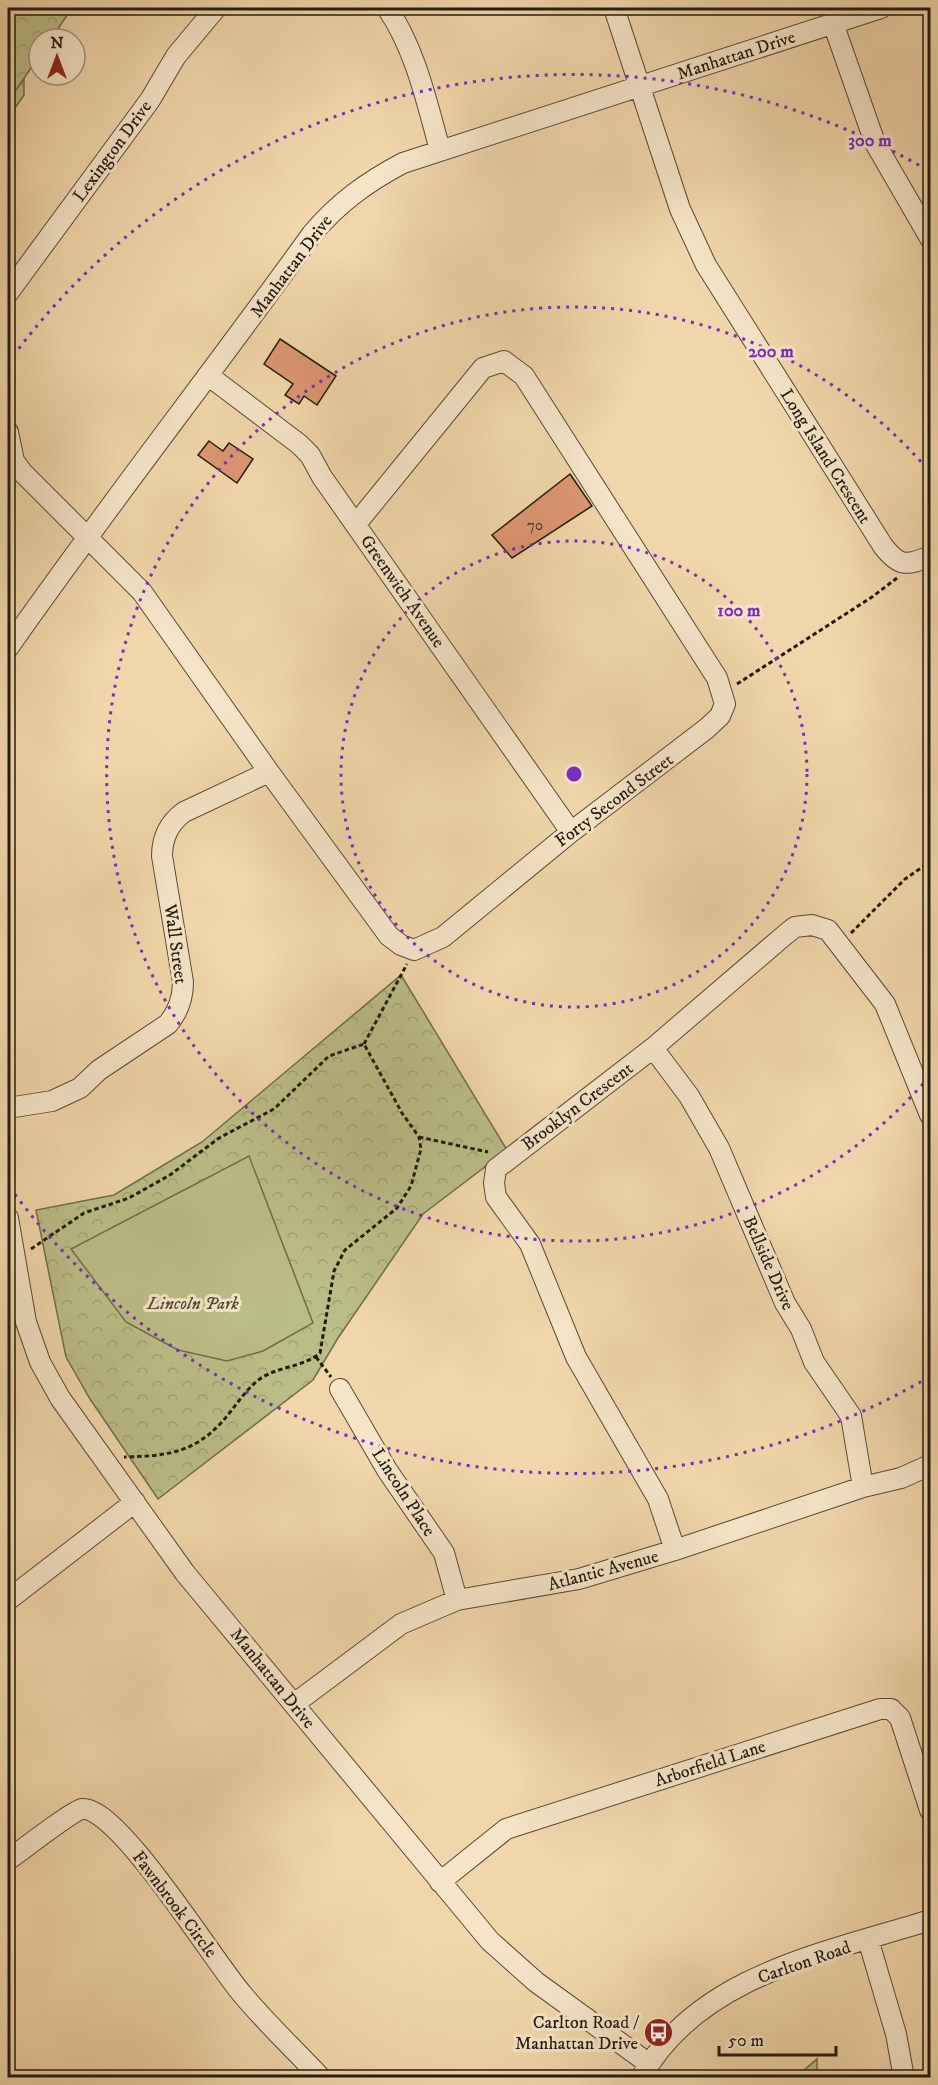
<svg xmlns="http://www.w3.org/2000/svg" width="938" height="2085" font-family="'IM FELL DW Pica',serif">
<style>
.forest{fill:url(#forest-firs);stroke:#6f6c4c;stroke-width:1.5}
.park{fill:url(#park-crowns);stroke:#6f6c4c;stroke-width:1.5}
.pitch{fill:#bbbd87;stroke:#6f6c4c;stroke-width:1.5}
.building{fill:#dc9672;stroke:#231b12;stroke-width:1.5}
.lines{fill:none;stroke-linecap:round;stroke-linejoin:round}
.minor-casing{stroke:#564a38;stroke-width:22}
.path{stroke:#231b12;stroke-width:3;stroke-dasharray:4.5 3;stroke-linecap:butt}
.minor{stroke:#f5e4c8;stroke-width:20}
.ring{fill:none;stroke:#7b2cbf;stroke-width:3;stroke-dasharray:3 6}
.labels{text-anchor:middle;stroke-width:6;stroke-linejoin:round;paint-order:stroke}
.number-label{font-size:15px;fill:#513a2a}
.street-label{font-size:18px;fill:#231b12;stroke:#f5e4c8}
.park-label{font-size:18px;font-style:italic;fill:#514c35;stroke:#f5e4c8}
.poi-label{font-size:18px;fill:#231b12;stroke:#f5e4c8;text-anchor:end}
.centre{fill:#7b2cbf;stroke:#f5e4c8;stroke-width:3}
.ring-label{font-size:18px;text-anchor:middle;font-weight:bold;fill:#7b2cbf;stroke:#f5e4c8;stroke-width:6;stroke-linejoin:round;paint-order:stroke}
</style>
<defs>
<pattern id="forest-firs" width="22" height="20" patternUnits="userSpaceOnUse" patternTransform="scale(1.5)"><rect width="22" height="20" fill="#bbbd87"/><path d="M5 1l3.5 6h-7zM16 11l3.5 6h-7z" fill="#a0a274"/></pattern>
<pattern id="park-crowns" width="20" height="18" patternUnits="userSpaceOnUse" patternTransform="scale(1.5)"><rect width="20" height="18" fill="#bbbd87"/><path d="M2 6a3 3 0 1 1 6 0M12 15a3 3 0 1 1 6 0" fill="none" stroke="#a0a274"/></pattern>
</defs>
<rect width="100%" height="100%" fill="#f0d6aa"/>
<filter id="stains"><feTurbulence type="fractalNoise" baseFrequency=".00333" numOctaves="4"/><feColorMatrix values="0 0 0 0 .2 0 0 0 0 .09 0 0 0 0 .02 0 0 0 .5 -.17"/></filter>
<radialGradient id="worn" r=".72"><stop offset=".6" stop-color="#630" stop-opacity="0"/><stop offset="1" stop-color="#630" stop-opacity=".3"/></radialGradient>
<path class="forest" d="M8 8H24V95L8 118Z"/>
<path class="park" d="M8 8H72L51 39H39V56L8 102Z
M401 975 507 1150 423 1214 338 1338 313 1380 158 1499 90 1399 66 1357 36 1210 114 1195 202 1142Z
M817 2059V2077H796Z"/>
<path class="pitch" d="M249 1156 313 1323 263 1351 227 1361 178 1350 126 1322 71 1249Z"/>
<path class="building" d="M280 339 336 376 317 405 304 396 299 404 285 395 293 384 264 364Z
M209 441 223 451 229 443 253 459 237 483 198 455Z
M570 474 592 506 512 558 492 535Z"/>
<g class="lines">
<defs>
<path id="minor" d="M387 8C415 48 427 103 440 150
M614 8 680 209 706 265 883 546C899 567 907 566 930 556
M833 23 875 143 930 238
M8 293 150 100 176 56 216 8
M209 376 299 444 310 455 322 477 571 832
M8 432 14 461 23 473 142 592 269 772 389 936 401 945 414 950 443 937 571 832 706 729 720 716 725 704 717 678 524 376 504 361 483 368 356 524
M8 648C106 508 212 373 312 234 338 203 367 182 403 163L881 8
M653 1048 689 1096 719 1148 785 1303 801 1329 814 1362 851 1416 863 1487
M8 1108 52 1101 80 1088 99 1070 168 1024C178 1012 183 998 183 982L162 856C162 838 169 823 184 812L269 772
M8 1218 26 1322 40 1362 60 1398 185 1573 490 1941 536 1982 648 2063
M340 1389 387 1470 444 1553 457 1600
M675 1550 658 1499 576 1357 530 1244 496 1197 494 1183 496 1169 653 1048 786 934 795 927 812 925 828 930 885 1004 930 1115
M8 1600 135 1502
M294 1704 401 1624 457 1600 579 1579 675 1550 863 1487 901 1478 930 1465
M8 1860C21 1851 72 1811 82 1809 118 1805 216 1965 243 1995 267 2024 295 2050 321 2078
M440 1882 506 1829 880 1709H891L900 1718 930 1810
M868 1939 896 2034 904 2078
M641 2078C697 1975 829 1952 930 1920"/>
</defs>
<use href="#minor" class="minor-casing"/>
<path class="path" d="M737 684 872 597 897 578
M851 933 905 879 930 862
M364 1044 407 964
M419 1137 488 1152
M31 1249 84 1213 129 1198 170 1175 219 1138 274 1109 329 1056 364 1044 402 1113 419 1137 421 1149 411 1186 397 1208 345 1250 334 1271 320 1353C302 1368 276 1366 257 1381 243 1393 233 1410 221 1423 192 1454 164 1456 124 1457
M316 1357 331 1377"/>
<use href="#minor" class="minor"/>
</g>
<g class="ring">
<circle cx="574" cy="774" r="233"/>
<path d="M929 1077A467 467 0 1 1 929 471"/>
<path d="M929 1377A700 700 0 0 1 8 1185M8 363A700 700 0 0 1 929 171"/>
</g>
<defs>
<symbol id="bus-disc" viewBox="-11 -11 22 22"><circle r="9.5" fill="#8f2418" stroke="#f5e4c8"/><path d="M-5-6H5V4H4V6H2V4H-2V6H-4V4H-5ZM-3.5-4V0h7V-4ZM-3.5 1.2v1.5H-2V1.2ZM2 1.2v1.5H3.5V1.2Z" fill="#fff"/></symbol>
</defs>
<g fill-rule="evenodd">
<use href="#bus-disc" x="642" y="2016" width="33" height="33"/>
</g>
<g class="labels">
<g class="number-label">
<text x="535" y="530">70</text>
</g>
<g class="street-label">
<text transform="translate(736 55) rotate(-18)" y="6">Manhattan Drive</text>
<text transform="translate(112 151) rotate(-54)" y="6">Lexington Drive</text>
<text transform="translate(291 266) rotate(-53)" y="6">Manhattan Drive</text>
<text transform="translate(826 456) rotate(58)" y="6">Long Island Crescent</text>
<text transform="translate(403 591) rotate(55)" y="6">Greenwich Avenue</text>
<text transform="translate(614 800) rotate(-37)" y="6">Forty Second Street</text>
<text transform="translate(176 944) rotate(82)" y="6">Wall Street</text>
<text transform="translate(577 1106) rotate(-37)" y="6">Brooklyn Crescent</text>
<text transform="translate(769 1263) rotate(66)" y="6">Bellside Drive</text>
<text transform="translate(404 1492) rotate(57)" y="6">Lincoln Place</text>
<text transform="translate(603 1570) rotate(-15)" y="6">Atlantic Avenue</text>
<text transform="translate(273 1678) rotate(51)" y="6">Manhattan Drive</text>
<text transform="translate(710 1763) rotate(-18)" y="6">Arborfield Lane</text>
<text transform="translate(175 1904) rotate(53)" y="6">Fawnbrook Circle</text>
<text transform="translate(804 1962) rotate(-19)" y="6">Carlton Road</text>
</g>
<g class="park-label">
<text x="193" y="1309">Lincoln Park</text>
</g>
<g class="poi-label">
<text x="638" y="2028">Carlton Road /<tspan x="638" dy="21">Manhattan Drive</tspan></text>
</g>
</g>
<circle cx="574" cy="774" r="9" class="centre"/>
<g class="ring-label">
<text x="870" y="146">300 m</text>
<text x="771" y="357">200 m</text>
<text x="739" y="616">100 m</text>
</g>
<rect width="938" height="2085" fill="none" stroke="#f0d6aa" stroke-width="30"/>
<rect x="9" y="9" width="920" height="2067" fill="none" stroke="#231b12" stroke-width="3"/>
<rect x="15" y="15" width="908" height="2055" fill="none" stroke="#231b12" stroke-width="1.5"/>
<g transform="translate(57 57)"><circle r="28" fill="#f5e4c8" stroke="#a1947f" stroke-width="1.5"/>
<path d="M0-4.5L10 22L0 15L-10 22Z" fill="#8f2418"/>
<text y="-9" font-size="16" font-weight="bold" text-anchor="middle" fill="#231b12">N</text>
</g>
<path d="M719 2046v9h117v-9" fill="none" stroke="#231b12" stroke-width="3"/>
<text x="728" y="2046" font-size="18" fill="#231b12" stroke="#f5e4c8" stroke-width="4.5" paint-order="stroke">50 m</text>
<rect width="100%" height="100%" filter="url(#stains)"/>
<rect width="100%" height="100%" fill="url(#worn)"/>
</svg>
